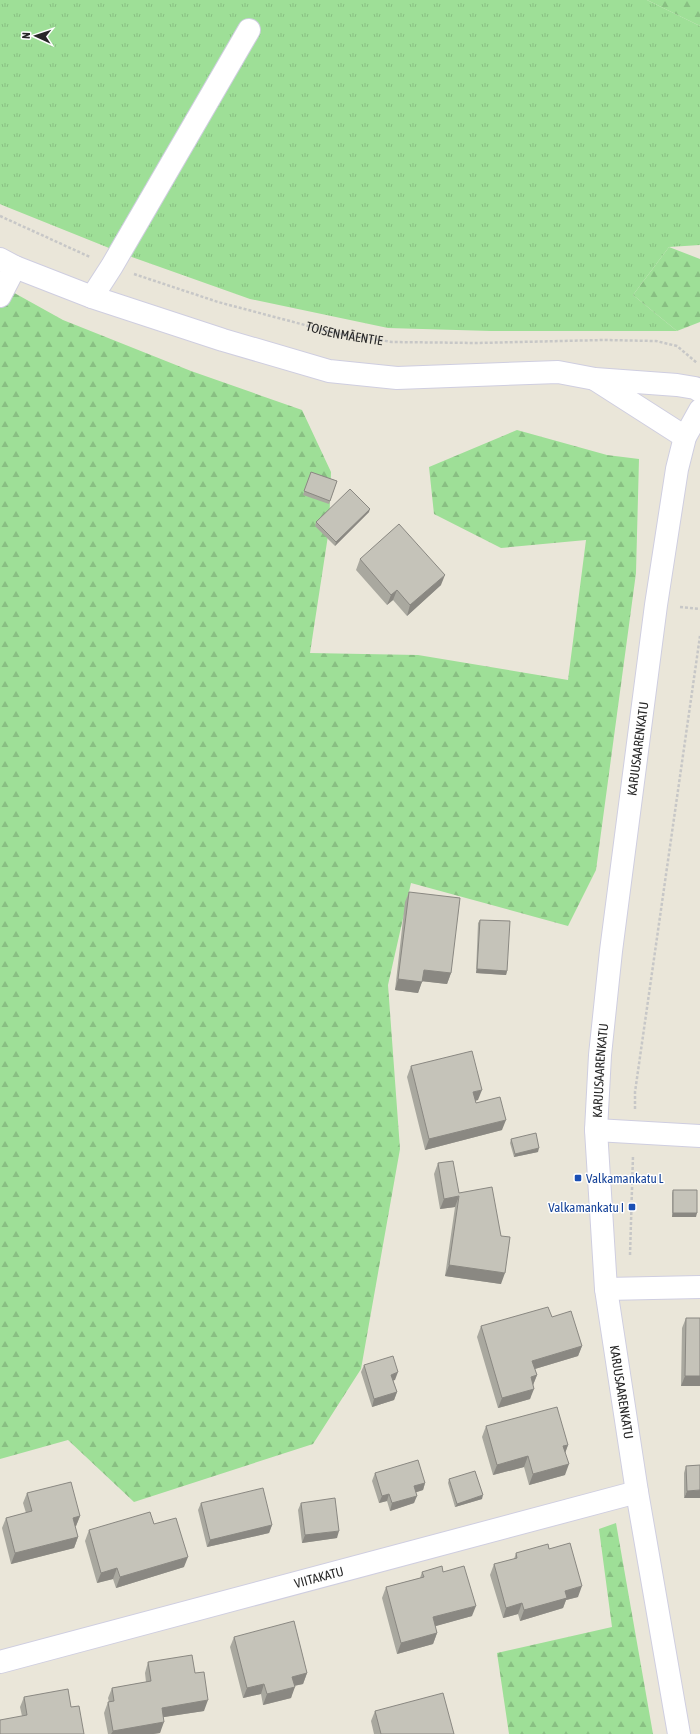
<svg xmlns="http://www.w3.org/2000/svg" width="700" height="1734" font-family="'Asap Condensed',sans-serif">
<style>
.grass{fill:url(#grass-tufts)}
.forest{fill:url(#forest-firs)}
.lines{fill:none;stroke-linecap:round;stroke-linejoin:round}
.minor-casing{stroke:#cfcee0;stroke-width:24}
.path{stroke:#c7c7c7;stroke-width:2.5;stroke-dasharray:3 2;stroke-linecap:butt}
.minor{stroke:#fff;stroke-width:22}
.wall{fill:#a9a89f}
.shaded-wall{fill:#8a8882}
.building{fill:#c5c3b9;stroke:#8a8882}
.transit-dot{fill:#1a4fb4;stroke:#fff;stroke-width:1.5}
.labels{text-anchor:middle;stroke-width:3;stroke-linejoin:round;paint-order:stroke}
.street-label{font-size:13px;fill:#272727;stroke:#fff}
.transit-label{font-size:13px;fill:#164399;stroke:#fff;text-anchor:start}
</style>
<defs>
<pattern id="grass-tufts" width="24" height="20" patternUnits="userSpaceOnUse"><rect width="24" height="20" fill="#9edf97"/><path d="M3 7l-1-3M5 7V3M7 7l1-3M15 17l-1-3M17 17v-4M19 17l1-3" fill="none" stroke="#88bf82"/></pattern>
<pattern id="forest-firs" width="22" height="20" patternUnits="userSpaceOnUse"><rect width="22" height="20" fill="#9edf97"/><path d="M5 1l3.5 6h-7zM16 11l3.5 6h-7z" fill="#88bf82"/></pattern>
</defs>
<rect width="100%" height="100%" fill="#eae6d9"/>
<path class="grass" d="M0 0H647L700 26V245L669 247 633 295 677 331H491L388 328 250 299 129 256 2 205 0 204Z"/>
<path class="forest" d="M647 0H700V26Z
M669 247 700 259V322L677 331 633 295Z
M0 285 63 320 191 371 302 410 331 472 329 529 310 653 418 655 568 680 586 540 501 548 434 514 429 467 517 430 607 455 639 459 636 573 596 870 568 926 411 883 388 985 400 1149 361 1369 313 1444 134 1502 68 1440 0 1459Z
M616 1523 653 1734H509L497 1653 612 1627 599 1529Z"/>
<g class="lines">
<defs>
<g id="minor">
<path d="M0 259 15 267 92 297 223 340 329 371 397 378 558 372 595 379 677 385 695 388 700 391"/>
<path d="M0 296 15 267"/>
<path d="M92 297 112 266 249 30"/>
<path d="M596 380 685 437"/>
<path d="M596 1130 700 1136"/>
<path d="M606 1289 700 1287"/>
<path id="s2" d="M0 1662 637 1492"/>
<path id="s3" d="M679 1734 637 1492 606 1289 596 1130 600 1055 611 951 656 605 677 469 685 437 700 410"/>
</g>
</defs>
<use href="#minor" class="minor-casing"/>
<g class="path">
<path d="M0 216 90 257"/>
<path id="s1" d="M134 274 218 302 335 333 392 342 477 343 604 340 656 341 677 346 697 363"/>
<path d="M680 607 700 609"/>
<path d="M635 1109V1092L700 636"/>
<path d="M630 1255 633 1156"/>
</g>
<use href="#minor" class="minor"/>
</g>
<path class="wall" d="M311 472 337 481 329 504 303 495Z
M369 512 335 546 315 526 316 522Z
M360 559 441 585 407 616 393 600 387 605 356 570Z
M409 892 451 973 447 984 422 981 418 993 395 990 405 902Z
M480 920 507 971 506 975 476 973 478 923Z
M411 1066 478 1100 475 1101 476 1103 502 1130 425 1150 407 1077Z
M511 1139 538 1152 514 1157 510 1143Z
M438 1163 459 1193 501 1236V1284L445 1276 455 1207 440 1209 434 1174Z
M673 1190 696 1217H672V1193Z
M552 1317 582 1346 578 1356 535 1369 537 1375 533 1385 530 1399 498 1408 477 1337 481 1326Z
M686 1318H700V1386H681L682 1328Z
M364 1365 395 1380H393L397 1392 394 1400 372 1407 361 1372Z
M486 1426 568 1445 565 1453V1475L529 1485 524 1467 493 1475 482 1437Z
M700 1465 684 1498V1473L686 1466Z
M375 1473 425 1483 423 1490 416 1492 414 1503 390 1511 387 1501 379 1503 372 1481Z
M449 1479 482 1499 455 1507 448 1483Z
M27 1493 80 1516 76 1526 75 1527 78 1537 74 1548 11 1564 2 1528 6 1518 26 1513 23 1503Z
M201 1503 272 1525 269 1533 207 1547 198 1510Z
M301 1503 337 1538 302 1543 298 1510Z
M154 1524 184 1567 116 1588 113 1579 97 1583 85 1541 89 1530Z
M549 1549 578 1597 566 1600 563 1608 520 1621 518 1614 503 1618 490 1575 494 1564 514 1559 516 1553Z
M422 1572H443L472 1616 435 1626 437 1633 433 1644 397 1654 382 1598 386 1587 420 1578Z
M234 1637 307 1673 303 1684 294 1686 291 1698 263 1705 261 1694 243 1698 230 1647Z
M148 1662 195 1673 204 1711 163 1717 160 1733 153 1734H108L104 1713 108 1702H109L108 1698 112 1688 146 1682 145 1673Z
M24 1697 71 1707 22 1716 20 1707Z
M375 1711 454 1734H374L371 1721Z"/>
<path class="shaded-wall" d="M370 509 369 512 335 546 336 542Z
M445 575 441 585 407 616 410 605Z
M397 590 393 600 387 605 391 595Z
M477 969 507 971 506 975 476 973Z
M424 970 451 973 447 984 420 981Z
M398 979 422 982 418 993 395 990Z
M482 1090 478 1100 469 1102 473 1092Z
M506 1120 502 1130 425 1150 429 1139Z
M539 1148 538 1152 514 1157 515 1154Z
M459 1196 455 1207 440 1209 444 1199Z
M673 1213H697L696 1217H672Z
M449 1265 505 1273 501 1284 445 1276Z
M582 1346 578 1356 528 1371 532 1361Z
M398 1372 395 1380 389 1382 391 1375Z
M537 1375 533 1385 531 1377Z
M685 1376H700V1386H681Z
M534 1389 530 1399 498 1408 502 1398Z
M397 1392 394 1400 372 1407 374 1399Z
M568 1445 564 1456 563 1446Z
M528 1456 524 1467 493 1475 497 1465Z
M569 1464 565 1475 529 1485 533 1474Z
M425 1483 423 1490 411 1494 414 1486Z
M700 1490V1498H684L687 1491Z
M389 1494 387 1501 379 1503 382 1496Z
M483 1495 482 1499 455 1507 457 1504Z
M417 1496 414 1503 390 1511 392 1503Z
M80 1516 76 1526 69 1528 73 1518Z
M272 1525 269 1533 207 1547 210 1540Z
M339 1531 337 1538 302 1543 305 1535Z
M78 1537 74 1548 11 1564 15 1553Z
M188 1557 184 1567 116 1588 120 1577Z
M117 1568 113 1579 97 1583 101 1573Z
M582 1586 578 1597 566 1600 563 1608 520 1621 524 1610 565 1591Z
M522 1603 518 1614 503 1618 506 1608Z
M476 1606 472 1616 429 1628 433 1617Z
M437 1633 433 1644 397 1654 401 1643Z
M307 1673 303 1684 288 1687 292 1677Z
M264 1684 261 1694 243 1698 247 1688Z
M295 1687 291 1698 263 1705 267 1694Z
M208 1700 204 1711 158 1718 162 1708Z
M164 1722 160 1733 153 1734H111L113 1731Z"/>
<path class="building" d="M311 472 337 481 330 501 304 491Z
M350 489 370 509 336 542 316 522Z
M399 524 445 575 410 605 397 590 391 595 360 559Z
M409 892 460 898 451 973 424 970 422 982 398 979Z
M480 920 510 921 507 971 477 969Z
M472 1051 482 1090 473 1092 476 1103 500 1097 506 1120 429 1139 411 1066Z
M536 1133 539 1148 515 1154 511 1139Z
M453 1161 459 1193 492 1187 501 1236 510 1237 505 1273 449 1265 459 1196 444 1199 438 1163Z
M673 1190H697V1213H673Z
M548 1307 552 1317 571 1311 582 1346 532 1361 537 1375 531 1377 534 1389 502 1398 481 1326Z
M686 1318H700V1376H685Z
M393 1356 398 1372 391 1375 397 1392 374 1399 364 1365Z
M557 1407 568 1445 563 1446 569 1464 533 1474 528 1456 497 1465 486 1426Z
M418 1460 425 1483 414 1486 417 1496 392 1503 389 1494 382 1496 375 1473Z
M700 1465V1490L687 1491 686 1466Z
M475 1471 483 1495 457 1504 449 1479Z
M71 1482 80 1516 73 1518 78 1537 15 1553 6 1518 32 1511 27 1493Z
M263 1488 272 1525 210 1540 201 1503Z
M335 1498 339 1531 305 1535 301 1503Z
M150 1512 154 1524 176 1518 188 1557 120 1577 117 1568 101 1573 89 1530Z
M570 1543 582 1586 565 1591 567 1598 524 1610 522 1603 506 1608 494 1564 517 1558 516 1553 548 1544 549 1549Z
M442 1566 443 1572 464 1566 476 1606 433 1617 437 1633 401 1643 386 1587 424 1577 422 1572Z
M294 1621 307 1673 292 1677 295 1687 267 1694 264 1684 247 1688 234 1637Z
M192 1655 195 1673 204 1672 208 1700 162 1708 164 1722 113 1731 108 1702 114 1701 112 1688 151 1681 148 1662Z
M68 1689 71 1707 79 1706 84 1734H0V1720L27 1715 24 1697Z
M443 1693 454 1734H381L375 1711Z"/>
<g class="transit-dot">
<rect x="574" y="1174" width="8" height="8" rx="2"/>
<rect x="628" y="1203" width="8" height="8" rx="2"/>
</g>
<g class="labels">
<g class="street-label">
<text dy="5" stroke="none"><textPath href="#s1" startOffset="219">TOISENMÄENTIE</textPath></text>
<text dy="5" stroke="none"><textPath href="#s3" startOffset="994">KARJUSAARENKATU</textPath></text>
<text dy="5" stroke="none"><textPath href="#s3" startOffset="670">KARJUSAARENKATU</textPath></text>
<text transform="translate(622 1392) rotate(81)" y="5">KARJUSAARENKATU</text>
<text dy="5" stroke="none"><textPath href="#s2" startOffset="330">VIITAKATU</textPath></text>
</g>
<g class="transit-label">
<text x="586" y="1183">Valkamankatu L</text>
<text x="624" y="1212" text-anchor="end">Valkamankatu I</text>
</g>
</g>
<g transform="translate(36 36) rotate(273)" stroke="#ffffff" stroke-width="3" paint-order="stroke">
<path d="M0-3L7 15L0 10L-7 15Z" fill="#272727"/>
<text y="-6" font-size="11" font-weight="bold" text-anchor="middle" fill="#272727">N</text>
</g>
</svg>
